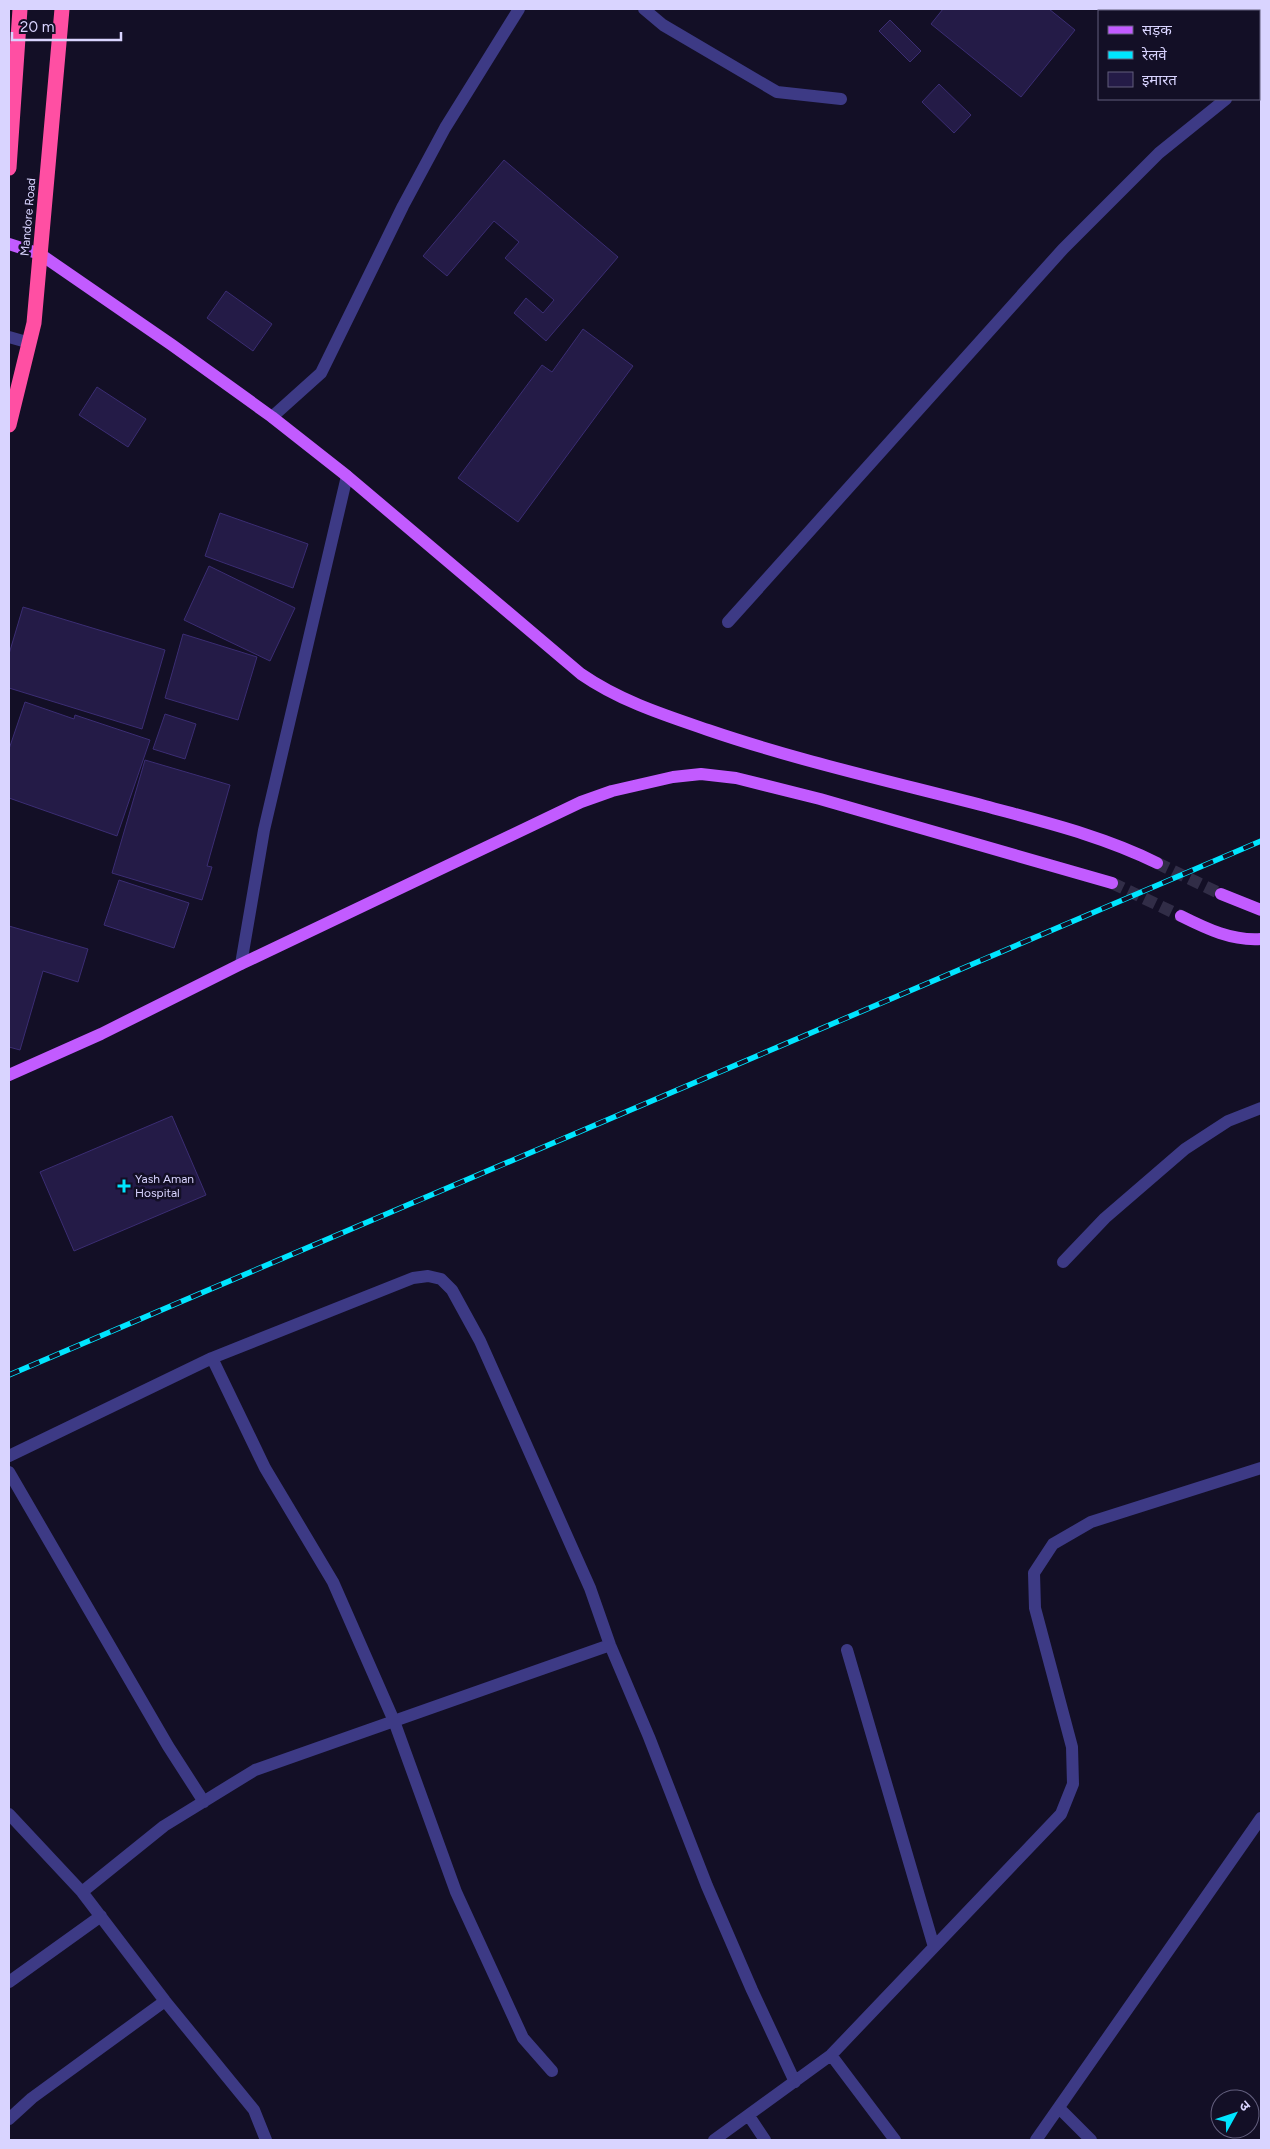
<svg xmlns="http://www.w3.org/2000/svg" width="1270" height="2149" font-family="Figtree,'Noto Sans Devanagari',sans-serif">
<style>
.building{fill:#241b47;stroke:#3b2d73}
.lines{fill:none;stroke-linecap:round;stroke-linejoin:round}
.major-tunnel{stroke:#312d47;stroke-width:12;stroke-dasharray:12 6;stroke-linecap:butt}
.minor{stroke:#3d3a85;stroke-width:12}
.major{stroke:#c25bff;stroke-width:12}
.highway{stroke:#ff4fa3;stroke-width:15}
.rail-casing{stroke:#00e5ff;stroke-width:5.5}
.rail{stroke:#130f26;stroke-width:4;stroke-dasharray:11;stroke-linecap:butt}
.poi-dot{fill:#00e5ff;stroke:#130f26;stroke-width:2}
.labels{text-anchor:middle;stroke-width:5;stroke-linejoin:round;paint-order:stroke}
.street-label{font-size:12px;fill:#d9d4ff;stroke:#130f26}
.poi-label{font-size:12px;fill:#d9d4ff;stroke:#130f26;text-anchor:start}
</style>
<rect width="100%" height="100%" fill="#130f26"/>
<path class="building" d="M943 9H1049L1075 30 1021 97 931 24Z
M890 20 921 51 910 62 879 31Z
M939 84 971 115 954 133 922 102Z
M504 160 618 257 546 341 514 313 526 298 543 313 554 300 505 258 519 242 494 221 447 276 423 256Z
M226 291 272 324 253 351 207 318Z
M583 329 633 366 518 522 458 478 542 365 552 372Z
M97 387 146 419 128 447 79 415Z
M220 513 308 544 293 588 205 556Z
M209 566 295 608 270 661 184 620Z
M23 607 165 650 142 729 9 688V654Z
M183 634 257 657 238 720 165 698Z
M25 702 74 719 75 715 150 740 117 836 9 798V749Z
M165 714 196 724 185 759 153 749Z
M145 760 230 785 207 866 212 867 202 900 112 873Z
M119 880 189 903 174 948 104 925Z
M9 926 88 949 78 982 43 971 20 1050 9 1047Z
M172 1116 206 1195 74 1251 40 1172Z"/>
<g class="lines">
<path class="major-tunnel" d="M1157 863 1221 894
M1112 883 1181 916"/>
<path class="minor" d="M644 9 663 25 777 92 841 99
M1259 74 1261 72
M9 337 30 343
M272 417 321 373 403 206 445 128 519 9
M728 622 1063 249 1159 153 1226 99
M241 964 264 830 347 476
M1063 1262 1105 1218 1185 1149 1228 1121 1261 1108
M212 1358 265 1468 333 1582 394 1721 456 1892 523 2038 552 2071
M9 1456 212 1358 413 1278 428 1276 441 1279 452 1290 480 1341 590 1588 610 1645 649 1737 707 1886 752 1990 795 2082
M9 1472 168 1746 204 1802
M847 1650 934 1947
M9 1814 82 1892 165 2001 254 2110 266 2140
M82 1892 164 1826 255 1770 610 1645
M9 1982 101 1916
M831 2055 895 2140
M1059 2108 1091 2140
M749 2116 765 2140
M9 2119 32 2098 165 2001
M714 2140 831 2055 1061 1814 1073 1784 1072 1747 1035 1608 1034 1573 1053 1544 1091 1522 1261 1468
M1036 2140 1261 1818"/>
<path class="major" d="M9 244 40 254 172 345 272 417 347 476 581 674C620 701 664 715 708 730 799 761 893 782 985 806 1044 822 1103 836 1157 863
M1221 894 1261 910
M1181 916C1207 929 1232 941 1261 939
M9 1075 101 1034 241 964 581 802 612 791 673 777 701 774 736 778 820 799 1112 883"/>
<path class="highway" d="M9 168 20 9
M9 425 34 323 62 9"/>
<defs>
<path id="rail" d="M9 1375 1261 841"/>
</defs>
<use href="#rail" class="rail-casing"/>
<use href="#rail" class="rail"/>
</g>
<path class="poi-dot" d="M121.5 1178.5h5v5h5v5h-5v5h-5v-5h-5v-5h5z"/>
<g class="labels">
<g class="street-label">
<text transform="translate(28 217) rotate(-85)" y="4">Mandore Road</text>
</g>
<g class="poi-label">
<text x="135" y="1183">Yash Aman<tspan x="135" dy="14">Hospital</tspan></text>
</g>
</g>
<rect width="1270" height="2149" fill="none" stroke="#d9d4ff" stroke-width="20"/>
<rect x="1098" y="10" width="162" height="90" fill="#130f26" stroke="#625e7d"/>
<rect x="1108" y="26" width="25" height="8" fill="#c25bff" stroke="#625e7d"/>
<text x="1142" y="35" font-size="15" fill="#d9d4ff">सड़क</text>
<rect x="1108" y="51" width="25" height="8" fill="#00e5ff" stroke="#625e7d"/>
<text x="1142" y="60" font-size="15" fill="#d9d4ff">रेलवे</text>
<rect x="1108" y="72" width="25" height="15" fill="#241b47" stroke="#625e7d"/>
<text x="1142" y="85" font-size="15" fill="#d9d4ff">इमारत</text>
<g transform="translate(1235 2114) rotate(50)"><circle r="24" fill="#130f26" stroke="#625e7d"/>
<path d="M0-4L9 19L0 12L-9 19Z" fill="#00e5ff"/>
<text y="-8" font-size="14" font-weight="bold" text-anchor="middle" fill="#d9d4ff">उ</text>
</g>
<path d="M12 32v8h109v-8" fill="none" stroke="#d9d4ff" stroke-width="2.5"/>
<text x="20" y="32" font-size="15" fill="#d9d4ff" stroke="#130f26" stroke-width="4" paint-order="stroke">20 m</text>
</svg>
